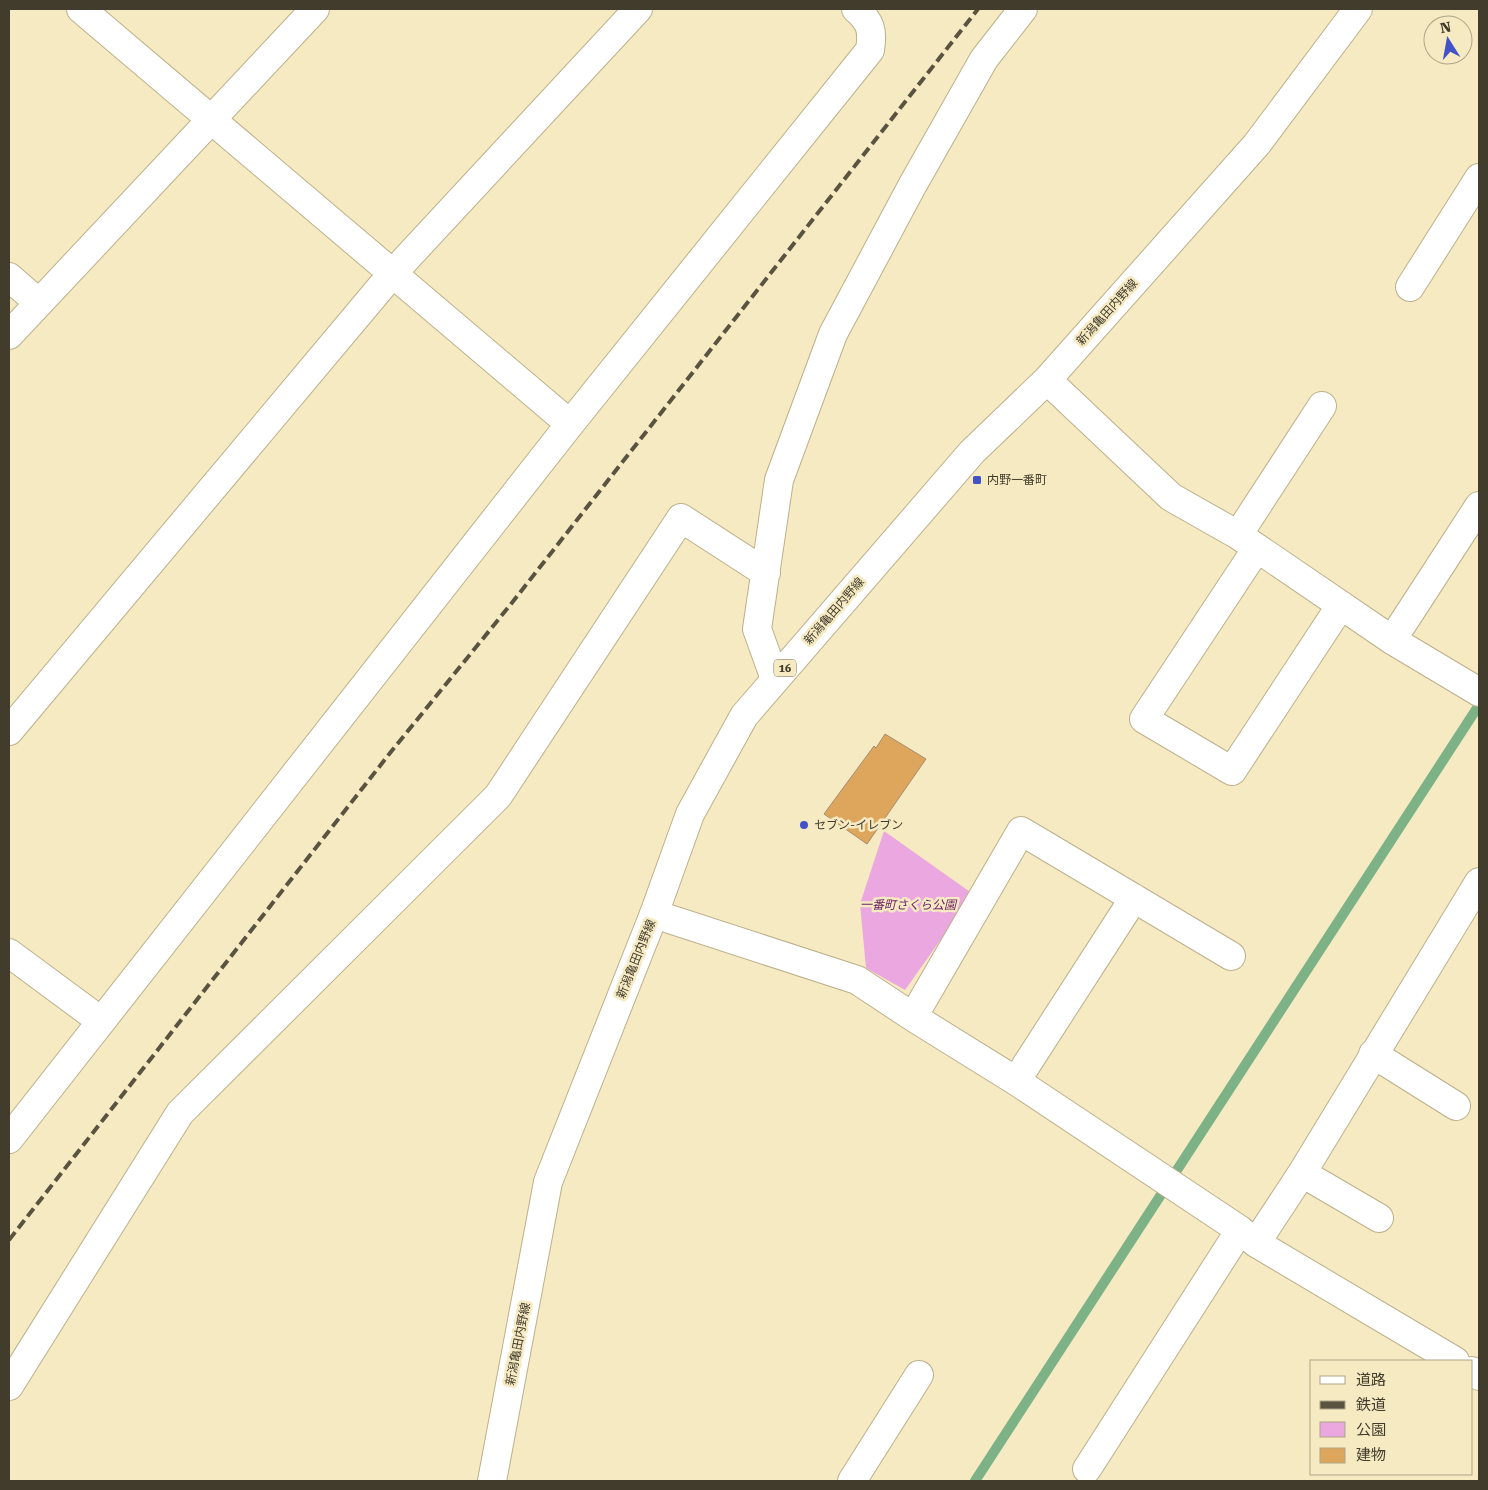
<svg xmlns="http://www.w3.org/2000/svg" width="1488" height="1490" font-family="'Roboto Serif','Noto Sans JP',serif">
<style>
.green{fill:#eba7e0}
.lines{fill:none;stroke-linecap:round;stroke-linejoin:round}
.stream{stroke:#7cb286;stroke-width:10}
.building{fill:#dea65d;stroke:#a68d6e}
.minor-casing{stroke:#bcb08b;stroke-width:30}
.major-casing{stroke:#bcb08b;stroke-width:30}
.minor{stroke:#fff;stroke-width:28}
.major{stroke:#fff;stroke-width:28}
.rail{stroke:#595340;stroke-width:4;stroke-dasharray:10 5;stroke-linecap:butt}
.poi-dot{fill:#4353c7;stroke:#f6eac2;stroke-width:2}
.labels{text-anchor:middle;stroke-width:5;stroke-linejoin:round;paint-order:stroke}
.shield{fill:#f6eac2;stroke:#777059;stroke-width:1}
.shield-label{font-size:11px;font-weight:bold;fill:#413c2c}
.street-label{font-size:12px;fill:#413c2c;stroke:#f6eac2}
.poi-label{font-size:12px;fill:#413c2c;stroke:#f6eac2;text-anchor:start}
.park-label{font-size:12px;font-style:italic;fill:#702068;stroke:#f6eac2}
</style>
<rect width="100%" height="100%" fill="#f6eac2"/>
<path class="green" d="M884 831 973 894 905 990 866 968 860 904Z"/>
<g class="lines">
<path class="stream" d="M975 1481 1479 705"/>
</g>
<path class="building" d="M885 734 926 759 867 844 824 814 874 746 876 748Z"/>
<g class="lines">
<defs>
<path id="minor" d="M81 9 570 424
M9 277 39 303
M1410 287 1479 178
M9 335 315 9
M1047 380 1171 497 1238 535 1392 640 1479 692
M1238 535 1322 406
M1257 548 1144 719 1232 771 1341 605
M1392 640 1479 506
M775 679 757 629 779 480 833 334 912 186 984 59 1023 9
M9 731 392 274 638 9
M654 914 857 980 913 1017 1016 1081 1240 1230 1256 1243 1455 1361
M9 953 101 1021
M913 1017 1021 831 1231 956
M1373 1054 1456 1106
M1016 1081 1134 898
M9 1139 570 424 870 50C873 31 871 22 856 9
M1302 1173 1379 1218
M1256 1243 1302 1173 1479 882
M1472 1371 1479 1376
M9 1386 180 1113 498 796 681 518 766 573
M1087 1469 1240 1230
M852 1481 919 1375"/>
<path id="major" d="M492 1481 548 1182 654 914 690 814 744 716 972 452 1047 380 1257 144 1358 9"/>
</defs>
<use href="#minor" class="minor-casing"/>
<use href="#major" class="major-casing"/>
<use href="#minor" class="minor"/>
<use href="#major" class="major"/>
<path class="rail" d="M9 1240 390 753 511 604 978 9"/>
</g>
<g class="poi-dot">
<rect x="972" y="475" width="10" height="10" rx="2.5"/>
<circle cx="804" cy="825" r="5"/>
</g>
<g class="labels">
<rect class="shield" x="774" y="659.5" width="22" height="17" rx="4"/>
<g class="shield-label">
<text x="785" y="672">16</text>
</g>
<g class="street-label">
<text transform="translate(1107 312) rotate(-48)" y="4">新潟亀田内野線</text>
<text transform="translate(834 611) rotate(-49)" y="4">新潟亀田内野線</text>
<text transform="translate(636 959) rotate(-68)" y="4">新潟亀田内野線</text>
<text transform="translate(518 1344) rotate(-79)" y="4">新潟亀田内野線</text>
</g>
<g class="poi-label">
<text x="987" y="484">内野一番町</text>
<text x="814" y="829">セブン-イレブン</text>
</g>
<g class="park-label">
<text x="908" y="909">一番町さくら公園</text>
</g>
</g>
<rect width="1488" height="1490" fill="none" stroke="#413c2c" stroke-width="20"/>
<rect x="1310" y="1360" width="162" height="115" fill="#f6eac2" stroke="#aea486"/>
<rect x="1320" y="1376" width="25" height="8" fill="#ffffff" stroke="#aea486"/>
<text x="1356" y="1385" font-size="15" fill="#413c2c">道路</text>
<rect x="1320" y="1401" width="25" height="8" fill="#595340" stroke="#aea486"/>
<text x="1356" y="1410" font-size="15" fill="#413c2c">鉄道</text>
<rect x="1320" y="1422" width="25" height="15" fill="#eba7e0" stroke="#aea486"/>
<text x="1356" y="1435" font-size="15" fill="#413c2c">公園</text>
<rect x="1320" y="1448" width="25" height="15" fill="#dea65d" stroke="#aea486"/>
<text x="1356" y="1460" font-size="15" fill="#413c2c">建物</text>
<g transform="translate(1448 40) rotate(349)"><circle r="24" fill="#f6eac2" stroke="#aea486"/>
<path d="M0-4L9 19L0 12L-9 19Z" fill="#4353c7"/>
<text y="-8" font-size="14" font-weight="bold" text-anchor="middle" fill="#413c2c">N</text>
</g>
</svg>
